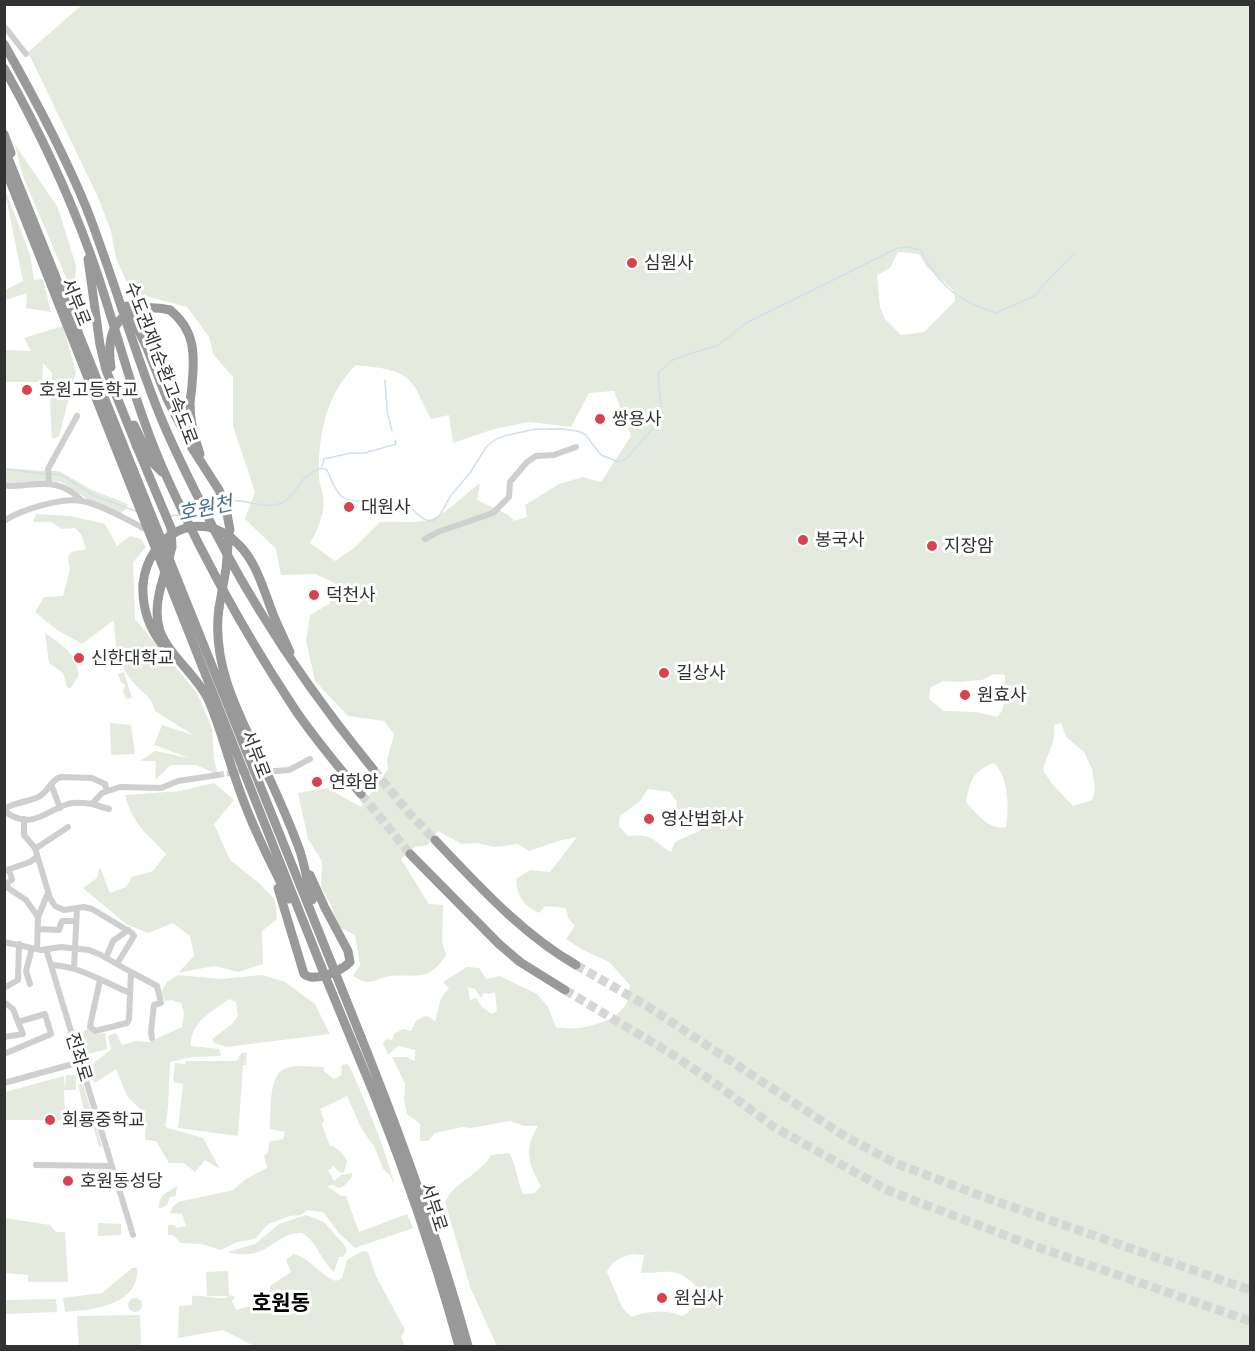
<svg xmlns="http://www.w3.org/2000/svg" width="1255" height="1351" font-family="'Work Sans','Noto Sans KR',sans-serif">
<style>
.green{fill:#e5eade;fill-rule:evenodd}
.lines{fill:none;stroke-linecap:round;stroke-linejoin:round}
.stream{stroke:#d0e0eb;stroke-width:1.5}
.minor-tunnel{stroke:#d6d6d6;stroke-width:6;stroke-dasharray:6 3;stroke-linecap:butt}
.highway-tunnel{stroke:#d6d6d6;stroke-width:9;stroke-dasharray:9 4.5;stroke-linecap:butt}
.minor{stroke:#cfcfcf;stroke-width:6}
.highway{stroke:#999;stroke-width:9}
.highway-bridge{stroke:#999;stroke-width:9}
.poi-dot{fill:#d8444e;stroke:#fff;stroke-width:2}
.labels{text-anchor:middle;stroke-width:6;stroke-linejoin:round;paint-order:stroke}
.poi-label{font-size:18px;fill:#323232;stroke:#fff;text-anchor:start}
.street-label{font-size:18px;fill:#323232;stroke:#fff}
.water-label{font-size:20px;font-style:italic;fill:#45718e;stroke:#fff}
.quarter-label{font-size:21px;font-weight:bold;fill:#000;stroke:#fff}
</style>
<rect width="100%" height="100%" fill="#fff"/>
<path class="green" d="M83 4 1250 5V1346H497L470 1287 445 1202C455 1181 480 1175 491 1155L509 1153C517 1166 517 1180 523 1194L534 1193 541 1186C529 1165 523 1149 538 1126H524L510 1121 471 1128 462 1127 435 1133 428 1141H420V1124L407 1114 404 1099 405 1084 392 1057H406L415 1061V1050L398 1046 388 1055 383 1043 386 1039 392 1040 394 1034 403 1029 411 1031 416 1021 424 1016 430 1017 435 1022 441 998 449 988 443 982 467 967 479 968 486 979 500 976 537 994 548 1007 556 1027C575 1032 615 1024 626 1004 629 999 629 992 630 985L609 962 581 949 566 939 575 926 568 918 566 908 545 906 539 913C522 904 518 898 516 879L530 870 550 872 577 837 558 841 529 851 518 844 495 847 477 843 462 844 438 831 428 845 415 847 401 859 429 904 443 905 442 942 446 955C429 982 417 974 391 976 383 976 374 983 367 982 363 982 357 978 353 976L360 965 355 935 337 926 331 905 321 887 322 861 308 839 298 793 327 788 361 807 388 769 387 761 394 734 384 721 348 716 315 681 306 641 310 615 329 604 335 583 315 574 281 575 276 549 245 519 255 492 233 426V377L213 354 209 337 187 307 131 292 116 258 111 231 97 195 28 52ZM898 252 919 254 927 267 954 291 955 301 924 332 901 335 885 319 880 307 877 275 890 268ZM356 365C377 368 404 367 416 389 421 399 425 409 431 419L449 415 453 443 494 429 529 422 571 427 589 393 614 391 631 436 601 482 583 477 559 484 525 505 527 517 514 521 507 514 477 500 480 483C462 496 446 516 424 521 410 523 394 521 380 522L354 548 335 561 310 543C318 530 326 510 323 495 322 489 319 483 319 477 318 436 326 394 356 365ZM994 674 1005 675V680L998 691 1005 700 1002 711 997 717 976 712 944 711 929 699 930 688 943 681 959 682 982 680ZM1061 723 1066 737 1084 752 1092 769 1095 790 1092 800 1073 806 1052 784 1043 770C1047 752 1056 745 1054 725ZM994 763C1009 777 1009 808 1006 827 989 831 976 813 966 802 970 781 973 770 994 763ZM648 789 670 792 677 802 675 812 682 823 690 827 705 817 701 830 675 842 671 852C651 840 654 834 628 836L619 826 620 816 640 801ZM468 987 475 989 481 998 484 993 489 994 495 992 497 1011 492 1014 482 1007 476 998 470 1000ZM633 1254 644 1255 641 1273C665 1273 676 1266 695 1285L696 1300 688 1313 682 1316C665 1309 648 1311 631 1317L622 1307 607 1272C611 1261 622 1257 633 1254Z
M14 143 58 208 76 266 74 296 24 179Z
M5 189 30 255 34 280 43 279 51 312 26 308 27 293 5 300V290L23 281 7 202 5 201Z
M63 326 76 372 59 436 52 439 50 405 52 373 43 363 42 382H5V350L31 351 24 338Z
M5 468 45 471 46 482 9 483 5 481Z
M50 471H59L92 490 128 504 126 509 120 514 94 503 61 482 51 481Z
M36 514 71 516 105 524 117 546 130 536 141 539 146 547 133 562 135 619 197 693 212 728 214 759 218 775 196 765H171L155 780 156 761H140L155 751 189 758 154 745 162 725 193 735 155 711C151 694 143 695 133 682 117 664 115 644 114 620L82 644 57 630 35 612 44 597 63 596 70 570 68 557 71 552 86 549 81 534 75 528 62 529 51 522H33Z
M45 633C60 643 81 657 78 677L70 689 67 687 63 673 49 663Z
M124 672 132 698 126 699 123 691 125 685 121 682 118 674Z
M110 723 131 725 135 754 111 755Z
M214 783 234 800 214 824 230 860 260 884 275 900 277 919 262 931 263 964 238 972 214 966 178 973 194 956 190 936 173 923 148 933 126 924 83 888 97 878 100 867 110 893 126 887 132 877 153 871 166 854C146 832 133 826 125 795L180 791Z
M178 975 221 979 262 975 285 982 315 1004 330 1034 226 1047 214 1043 212 1039 232 1024 238 1016 236 1002 229 999C213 1011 189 1023 191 1046L219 1049 221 1056 193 1057 170 1062 168 1108 165 1127 203 1138 220 1169 205 1160 195 1172 184 1163H169L156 1141 145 1140 146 1125 140 1109 127 1096 116 1069 95 1083 87 1072C93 1061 102 1058 111 1049L108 1036 116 1033 122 1045 136 1041 149 1042 182 1027 184 1013 181 1003 171 1000 165 1001 161 992 167 982Z
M88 1029 94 1034 105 1033 107 1049 89 1054 84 1051 78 1034Z
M242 1053H247L246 1065H243L238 1136 178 1128 183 1084 173 1082 175 1063 185 1064 186 1061H236Z
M347 1064 350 1067C367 1106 385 1146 395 1187L390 1175 383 1169 375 1148 361 1128 347 1096 320 1109 324 1120 322 1125 330 1146H333L342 1153 348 1162 346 1164 344 1172 341 1173 332 1165V1168L328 1170 334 1181 341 1175 352 1173V1177L344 1186 339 1188 333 1185 327 1186 341 1196H346L359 1232 407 1214 413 1228 355 1248 339 1233 323 1212 307 1210 301 1215 290 1216 268 1224 255 1239 237 1242 221 1250 202 1244 181 1243 173 1235H168V1225H174L177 1228 186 1226 182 1214 170 1213 172 1208 178 1202 233 1190 246 1179 267 1168 264 1156 268 1152 269 1142 283 1139 285 1132 270 1129C271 1112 268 1073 286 1068 297 1064 312 1067 324 1067V1071L334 1079 341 1075 342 1065Z
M66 1075H76V1090H64L65 1120H5V1092L64 1076 65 1089Z
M81 1077 102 1146 99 1147 92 1122H86L77 1079Z
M177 1186 176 1196 170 1197 167 1205 159 1209C158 1195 166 1193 177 1186Z
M306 1215 324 1222 346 1247 347 1251 343 1257H339L334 1272C321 1261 317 1241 302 1233 273 1232 269 1263 227 1252L255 1244 279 1224Z
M5 1218 50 1225 56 1232H65L68 1282H28V1275L5 1273Z
M98 1223 121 1224V1235L98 1236Z
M362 1251 368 1252 376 1276 405 1330 401 1337 405 1346H254L223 1330 178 1338 179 1306 192 1305V1296C202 1295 214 1299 226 1298L228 1296H207L206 1272 228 1271 229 1295 235 1297 232 1301 236 1310 269 1300 270 1286 291 1272 286 1260 293 1254C310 1257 320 1276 336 1281L342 1278 347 1260Z
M132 1268H137C140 1306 91 1310 65 1312L63 1298 102 1293Z
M128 1305a7 7 0 1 1 14 0a7 7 0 1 1-14 0Z
M56 1299 57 1312 5 1314V1300Z
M140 1315 141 1346H79L77 1316Z"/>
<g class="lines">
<path class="stream" d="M385 380 387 410 392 431
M322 466 324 459 351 453H365L396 444 395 440
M4 469 45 474
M50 474 62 475 93 495 138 512
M227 501C244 498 261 509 279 504 290 501 295 490 302 481 307 475 314 471 321 468L327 470C333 483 337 500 354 501 361 502 366 498 373 499 385 501 394 504 406 503 415 511 421 521 433 521L440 515 451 495 470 473 487 446 498 438 508 435 536 429H563L577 431 585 434 601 455 619 462 626 459 662 418 658 373 673 360 688 354 717 346 746 323 898 248 909 247 921 250C937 285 960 302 996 313L1037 295 1039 290 1075 252
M207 507 219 502
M187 514 199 510
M169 516 179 515"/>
<path class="minor-tunnel" d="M218 775 244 771H276"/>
<path class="highway-tunnel" d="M373 769 408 812 435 840
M361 794 410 854
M576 965 647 1006 846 1137 895 1163 984 1197 1250 1290
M565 990 670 1053 712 1081 774 1127 887 1190 1020 1241 1250 1321"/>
<path class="minor" d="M4 26 26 54
M49 484 48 469 77 416
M4 485 10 486C40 485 59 477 82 501
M4 521C20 510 62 497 82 501 100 504 126 519 143 528
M425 539 438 532 493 513 509 497 510 482 527 462 536 456 554 455 576 447
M276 771 289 770 310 759
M51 784 60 808
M92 804 109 809
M4 809C17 801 31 802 40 796 49 790 52 779 61 777L92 778 105 784 107 791
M4 811C32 831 43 812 68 804 75 802 85 803 92 804L102 793 120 787 161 788 178 781 218 775
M24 819V835L35 848 50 898 55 906 64 910 84 907 92 909 132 933 134 936 117 964
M35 849 68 827
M9 869 12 880 7 883 8 888 26 900 38 917
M4 871 30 862 37 857
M38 929 59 930 62 921H76
M4 942 41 950 61 947 89 950 101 955 131 972 129 1019 127 1023 95 1031 90 1027 91 1021 100 980
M37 949 38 917 48 893
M46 949 133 1235
M106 958 113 941 128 930
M51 965C80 966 103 982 130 993
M74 968 77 908
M131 972 157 986 161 1003 154 1005 151 1031 152 1038
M30 984 26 971 32 948
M4 988 18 980 19 944
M4 1002 13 1009 18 1022 45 1014 51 1034 4 1054
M4 1037 23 1034 18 1022
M4 1083 80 1062
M36 1165 112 1166"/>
<path class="highway" d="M4 44C34 97 63 151 86 207 112 273 131 342 157 408 169 439 184 469 199 499 245 596 304 685 373 769
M4 68C40 132 71 198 95 267 118 334 134 403 163 469 200 552 244 632 294 708 314 738 338 766 361 794
M4 134 11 153
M4 148 331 962
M4 166 321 966
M88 259 100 345 106 370 137 447
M127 306 147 348 168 401 192 448 219 490 226 508 230 530
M170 310C195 330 195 354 192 385 192 391 190 397 190 404 190 421 194 437 200 454
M134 425 152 462 162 472
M143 584C142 606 148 626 161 643
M161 586C157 601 155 617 160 631 170 657 196 674 208 699 219 724 226 751 235 777 249 820 269 860 289 899
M219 608C210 671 247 729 272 784 282 806 292 829 300 851 305 867 308 884 312 900
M275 619 290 652
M435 840C478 885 522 934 576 965
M410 854 499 944 520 962 565 990
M278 888 304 974C314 983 341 971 350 962L348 951 325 908 310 875
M361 1037C402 1139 439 1241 468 1346
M352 1041C395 1141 430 1241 459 1346"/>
<path class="highway-bridge" d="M111 367C104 324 126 300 170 310
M137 447 171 528 172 547 161 586
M143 584C148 534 201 505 239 545 258 564 265 595 275 619
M219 608 226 569 229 533
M331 962 361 1037
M321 966 352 1041"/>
</g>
<g class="poi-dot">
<circle cx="632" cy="263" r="6"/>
<circle cx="27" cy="390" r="6"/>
<circle cx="600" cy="419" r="6"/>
<circle cx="349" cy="507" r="6"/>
<circle cx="803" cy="540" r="6"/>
<circle cx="932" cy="546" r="6"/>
<circle cx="314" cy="595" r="6"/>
<circle cx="79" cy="658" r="6"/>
<circle cx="664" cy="673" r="6"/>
<circle cx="965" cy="695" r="6"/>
<circle cx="317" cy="782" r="6"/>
<circle cx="649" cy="819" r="6"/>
<circle cx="50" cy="1120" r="6"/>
<circle cx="68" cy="1181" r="6"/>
<circle cx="662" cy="1298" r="6"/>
</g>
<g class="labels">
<g class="poi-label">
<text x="644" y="269">심원사</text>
<text x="39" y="396">호원고등학교</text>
<text x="612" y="425">쌍용사</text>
<text x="361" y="513">대원사</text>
<text x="815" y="546">봉국사</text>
<text x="944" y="552">지장암</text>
<text x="326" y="601">덕천사</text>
<text x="91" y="664">신한대학교</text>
<text x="676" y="679">길상사</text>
<text x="977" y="701">원효사</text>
<text x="329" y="788">연화암</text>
<text x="661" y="825">영산법화사</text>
<text x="62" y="1126">회룡중학교</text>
<text x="80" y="1187">호원동성당</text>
<text x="674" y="1304">원심사</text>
</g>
<g class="street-label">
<text transform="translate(76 302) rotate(68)" y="6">서부로</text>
<text transform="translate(161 363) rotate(69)" y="6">수도권제1순환고속도로</text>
<text transform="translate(256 754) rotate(69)" y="6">서부로</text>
<text transform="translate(79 1057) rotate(73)" y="6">전좌로</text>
<text transform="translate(434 1207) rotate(72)" y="6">서부로</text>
</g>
<g class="water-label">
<text transform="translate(205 508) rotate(-12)" y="7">호원천</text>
</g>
<g class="quarter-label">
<text x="281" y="1310">호원동</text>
</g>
</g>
<rect width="1255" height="1351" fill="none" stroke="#323232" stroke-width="12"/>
</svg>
